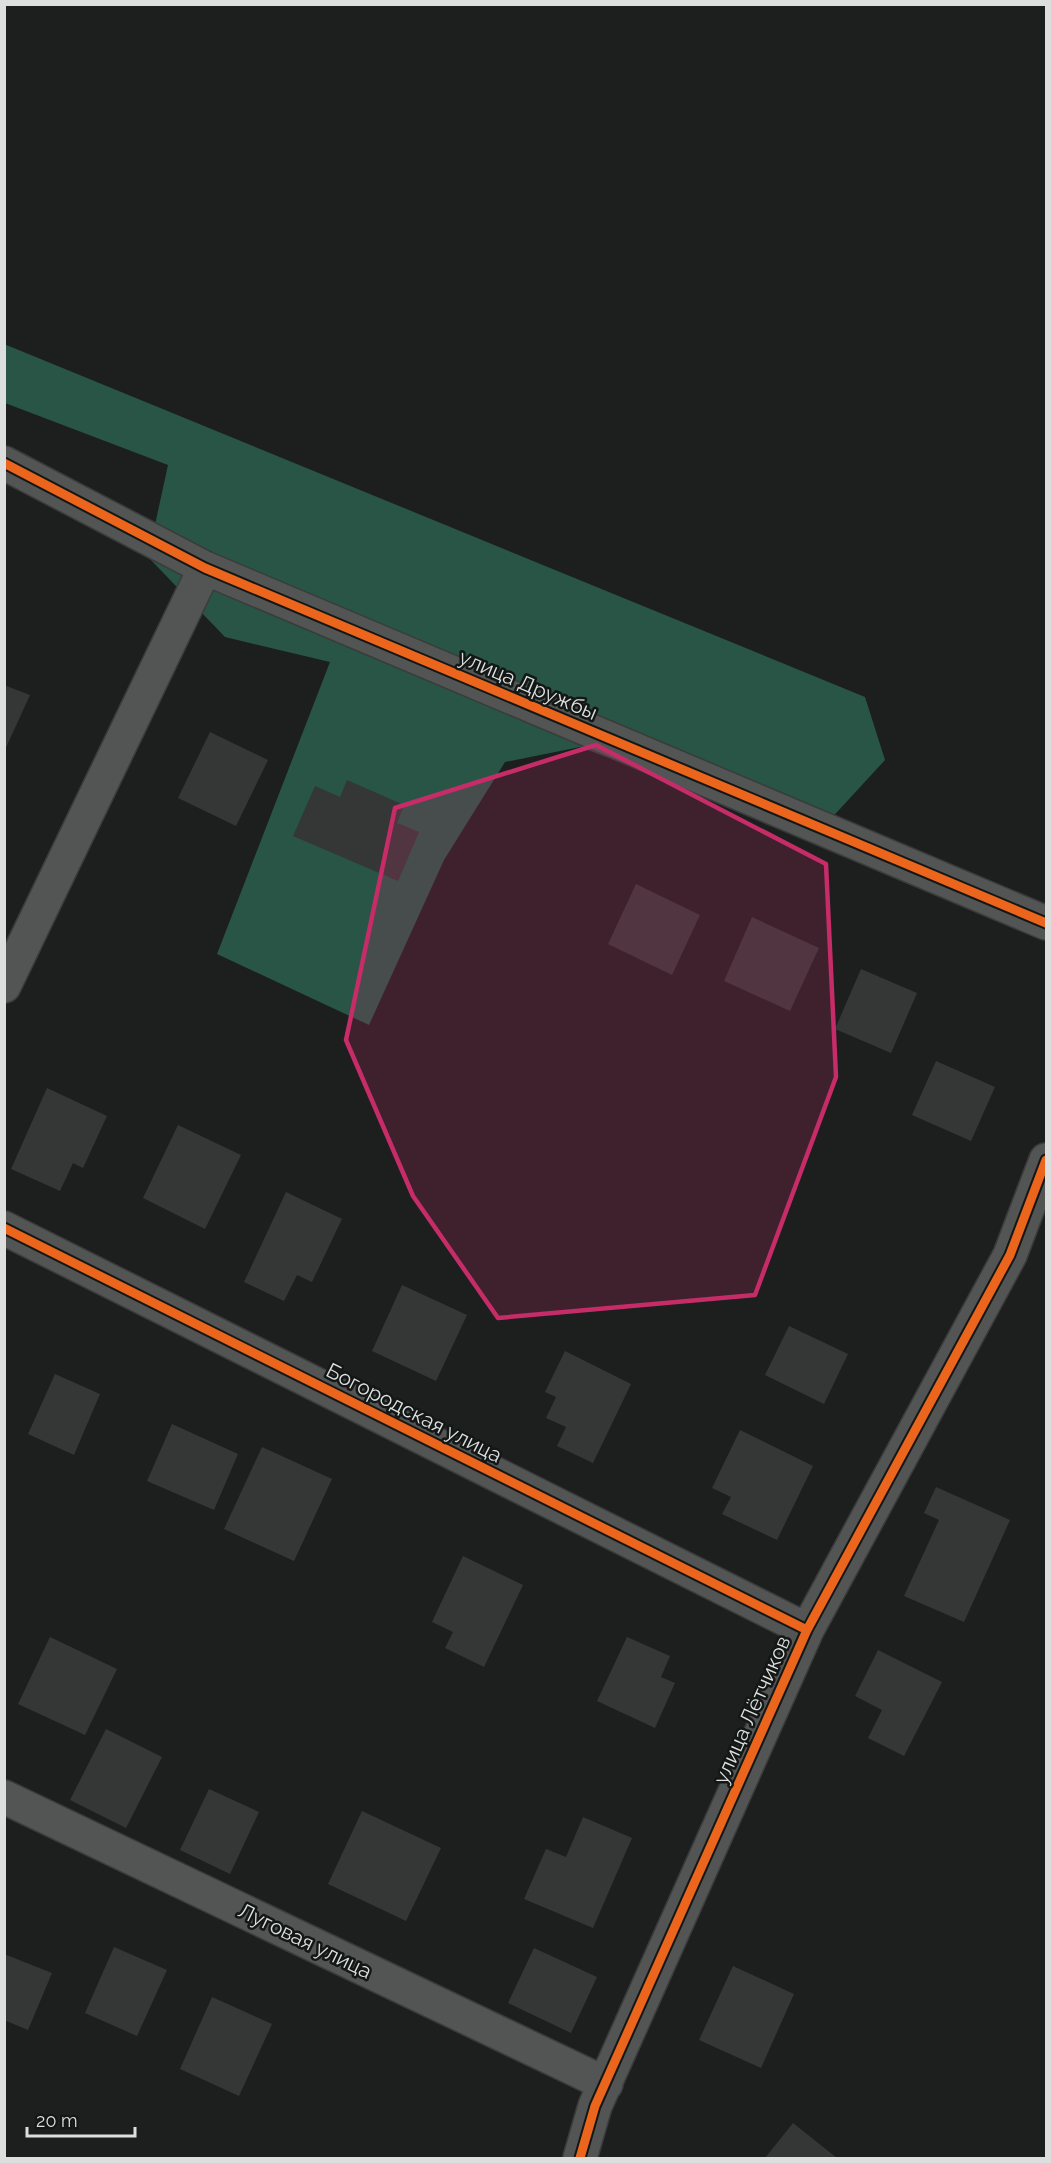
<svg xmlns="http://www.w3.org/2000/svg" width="1051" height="2163" font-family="Raleway,sans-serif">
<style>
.forest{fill:#285545}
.building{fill:#353736}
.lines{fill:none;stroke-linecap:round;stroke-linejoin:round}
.street-casing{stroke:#3a3c3b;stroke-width:36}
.street{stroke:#535454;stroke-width:33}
.cycleway-casing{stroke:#131715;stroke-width:13}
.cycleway{stroke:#eb651d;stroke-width:9}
.marked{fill:#c52c68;fill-opacity:0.2;stroke:#c52c68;stroke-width:4.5;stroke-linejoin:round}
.labels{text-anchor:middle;stroke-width:5;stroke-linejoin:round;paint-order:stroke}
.street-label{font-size:21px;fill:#dcdfde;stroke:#131715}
</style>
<rect width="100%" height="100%" fill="#1d1f1e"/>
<path class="forest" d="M4 344 865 697 885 760 815 836 580 747 505 762 444 860 369 1025 217 954 330 662 225 637 148 557 168 465 5 403Z"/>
<path class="building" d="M4 685 30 695 4 752Z
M210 732 268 760 236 826 178 798Z
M347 780 404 805 397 823 419 832 398 881 293 836 315 786 340 797Z
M636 884 700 915 672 975 608 944Z
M752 917 819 948 790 1011 724 981Z
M861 969 917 993 891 1053 835 1029Z
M936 1061 995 1087 971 1141 912 1115Z
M47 1088 107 1116 83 1168 73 1163 60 1191 11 1169Z
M178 1125 241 1155 205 1229 143 1198Z
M286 1192 342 1219 312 1282 297 1275 284 1301 244 1282Z
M402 1285 467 1315 436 1381 372 1351Z
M789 1326 848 1354 824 1404 765 1375Z
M565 1351 631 1384 593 1463 557 1446 566 1427 546 1418 556 1397 545 1392Z
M55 1374 100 1394 74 1455 28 1434Z
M172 1424 238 1454 214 1510 147 1481Z
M740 1430 813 1466 777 1540 722 1514 731 1497 712 1488Z
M262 1447 332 1479 294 1561 224 1529Z
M936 1487 1010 1520 964 1622 904 1596 939 1520 924 1513Z
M463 1556 523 1585 484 1667 445 1648 453 1632 432 1622Z
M50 1637 117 1669 85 1735 18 1704Z
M627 1637 670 1656 661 1677 675 1683 655 1728 597 1701Z
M878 1650 942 1682 904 1756 868 1738 882 1710 855 1696Z
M106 1729 162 1757 126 1828 70 1800Z
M209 1789 259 1812 230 1874 180 1850Z
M362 1811 441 1848 406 1921 328 1884Z
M583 1817 632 1838 593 1928 524 1899 546 1849 566 1857Z
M114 1947 167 1970 137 2036 85 2013Z
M534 1948 597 1977 571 2033 508 2003Z
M4 1954 52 1973 28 2030 4 2020Z
M733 1966 794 1994 761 2068 699 2040Z
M212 1997 272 2024 239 2096 180 2069Z
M793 2123 837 2158H765Z"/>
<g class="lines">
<defs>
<path id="street" d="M4 463 205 568 1046 923
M4 986 205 568
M4 1228 807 1630
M4 1797 606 2084
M580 2158 595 2106 807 1630 1010 1255 1046 1160"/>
</defs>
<use href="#street" class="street-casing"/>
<use href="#street" class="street"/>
<defs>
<path id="cycleway" d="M4 463 205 568 1046 923
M4 1228 807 1630
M580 2158 595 2106 807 1630 1010 1255 1046 1160"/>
</defs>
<use href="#cycleway" class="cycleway-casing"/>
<use href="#cycleway" class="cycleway"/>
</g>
<path class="marked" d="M596 745 826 864 836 1077 755 1295 498 1318 413 1196 346 1040 395 808Z"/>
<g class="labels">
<g class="street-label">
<text transform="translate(528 685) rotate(23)" y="7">улица Дружбы</text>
<text transform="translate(414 1413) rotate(27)" y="7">Богородская улица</text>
<text transform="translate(752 1710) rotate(-66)" y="7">улица Лётчиков</text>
<text transform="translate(305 1941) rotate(26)" y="7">Луговая улица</text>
</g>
</g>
<rect width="1051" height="2163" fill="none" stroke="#dcdfde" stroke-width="12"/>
<path d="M27 2127v9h108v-9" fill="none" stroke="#dcdfde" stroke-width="3"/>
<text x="36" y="2127" font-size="18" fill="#dcdfde" stroke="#131715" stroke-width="4.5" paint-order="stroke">20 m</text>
</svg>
